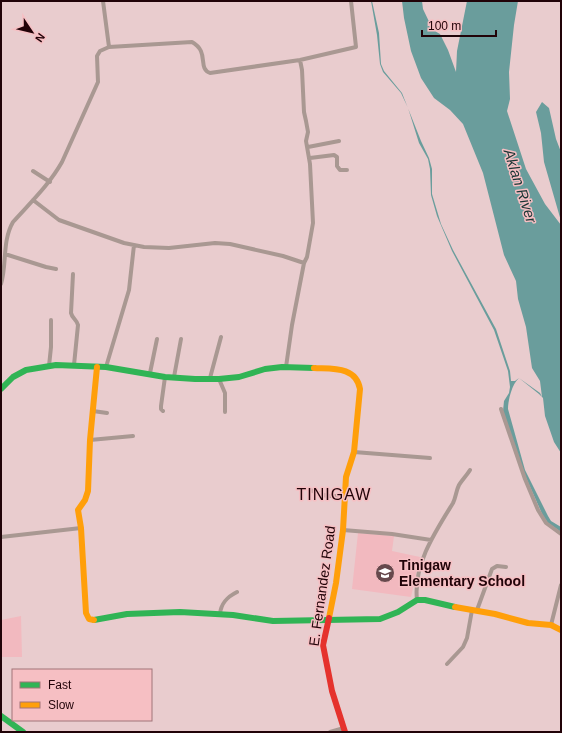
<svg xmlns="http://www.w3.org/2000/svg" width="562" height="733" font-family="Arial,sans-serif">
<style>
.built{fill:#f2b9bf}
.water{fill:#6a9d9c}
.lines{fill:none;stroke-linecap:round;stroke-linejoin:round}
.street{stroke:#a99892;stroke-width:4}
.fast{stroke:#30b455;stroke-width:6}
.slow{stroke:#ff9f0a;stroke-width:6}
.jam{stroke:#e5322d;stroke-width:6}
.labels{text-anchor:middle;stroke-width:3;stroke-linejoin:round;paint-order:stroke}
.poi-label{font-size:14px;font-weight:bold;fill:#210308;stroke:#f6bfc3;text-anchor:start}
.street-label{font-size:14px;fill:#210308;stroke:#f6bfc3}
.water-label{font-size:15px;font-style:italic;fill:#1b3635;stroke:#f6bfc3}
.quarter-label{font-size:16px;letter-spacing:1px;fill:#210308;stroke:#f6bfc3}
</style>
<rect width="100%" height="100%" fill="#e9ccce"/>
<path class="built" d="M358 533 394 536 392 551 420 557 411 597 352 589Z
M21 616 22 657H1V620Z"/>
<path class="water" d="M371 1H372L379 33 381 64 384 71 402 93 421 141 429 158 432 169V194L441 224 453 250 496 329 510 371 511 381H515L519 378 540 393 542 397 540 381 532 368 526 327 518 299 516 281 504 255 483 173 463 124 450 110 434 98 421 78 411 51 404 18 402 1H422L423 9 433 30 440 34 448 50 456 72 457 51 467 1H518L514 25 509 72 510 99 507 111 526 169 545 204 561 225V453L554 442 545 416 543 398 539 394 519 378C512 384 508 400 508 409L525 470 548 516 551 521 561 527V532L548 523 543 516 523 471 503 411 504 401 509 393 510 387 508 371 494 330 452 251 437 216 431 195 430 169 428 159 419 143 408 108 401 93 383 72 380 64 377 35Z
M542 102 549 108 556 139 561 152V221L544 162 541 133 536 112Z"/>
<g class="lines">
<path class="street" d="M103 1 109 47
M308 147 339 141
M310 158 334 155 337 157V166L340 170H347
M33 171 50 182
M33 200 59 220 124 243 144 247 169 248 215 243 230 244 283 256 304 263 307 257 313 223 310 164 306 141 308 132 306 121 304 112 302 70 300 60
M5 254 46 267 56 269
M73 274 71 313C72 318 77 320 78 325L74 365
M1 284C7 264 2 241 13 222 31 202 49 185 62 162L98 82 97 56 100 51 109 47 192 42C210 52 197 68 210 73L300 60 356 47 351 1
M49 366 51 347V320
M106 367 129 290 134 245
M286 367 292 325 304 263
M150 373 157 339
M174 377 181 339
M210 378 221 337
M219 379 225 393V412
M501 409 525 479 538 510 546 523 561 534
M93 411 107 413
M163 411 161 409V406L165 377
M90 440 133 436
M354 452 430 458
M310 490 327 496H344
M343 530 392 534 431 540
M1 537 81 528
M417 600C413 565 435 532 453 503 456 497 456 491 459 485 462 480 467 475 470 470
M477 610 492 569 497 566 506 567
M220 614C221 603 227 597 237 592
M551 625 561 585
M447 664 463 647 467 638 472 610
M330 732 344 728"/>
<path class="fast" d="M1 389 13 377 26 370 56 365 106 367 165 377 195 379H219L239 377 265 369 282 367 314 368
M94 620 127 614 180 612 233 615 273 621 380 619 398 612 417 600H425L455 607
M1 716 23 732"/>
<path class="slow" d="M314 368C332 369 356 366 360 389L354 452 346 477 343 530 336 583 329 618
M455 607 495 614 528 623 551 625 561 630
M94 620 89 619 86 613 81 528 78 510 85 500 88 491 90 440 97 367"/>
<path class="jam" d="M329 618 323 645 332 691 345 732"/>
</g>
<defs>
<symbol id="school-disc" viewBox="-11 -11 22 22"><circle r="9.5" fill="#67494d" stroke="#f6bfc3"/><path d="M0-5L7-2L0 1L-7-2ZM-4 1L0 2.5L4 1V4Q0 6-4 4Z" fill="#fff"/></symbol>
</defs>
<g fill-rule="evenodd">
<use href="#school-disc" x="374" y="562" width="22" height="22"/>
</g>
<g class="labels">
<g class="poi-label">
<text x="399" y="570">Tinigaw<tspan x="399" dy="16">Elementary School</tspan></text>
</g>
<g class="street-label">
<text transform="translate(322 586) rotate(-82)" y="5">E. Fernandez Road</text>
</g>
<g class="water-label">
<text transform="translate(520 186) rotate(72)" y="5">Aklan River</text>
</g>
<g class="quarter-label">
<text x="334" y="500">TINIGAW</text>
</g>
</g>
<rect width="562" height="733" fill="none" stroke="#210308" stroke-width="4"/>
<rect x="12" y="669" width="140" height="52" fill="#f6bfc3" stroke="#a17478"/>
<rect x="20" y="682" width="20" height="6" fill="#30b455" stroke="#a17478"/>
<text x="48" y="689" font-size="12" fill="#210308">Fast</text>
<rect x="20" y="702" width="20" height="6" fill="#ff9f0a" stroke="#a17478"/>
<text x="48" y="709" font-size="12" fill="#210308">Slow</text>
<g transform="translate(32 32) rotate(125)" stroke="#f6bfc3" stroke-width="3" paint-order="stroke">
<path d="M0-3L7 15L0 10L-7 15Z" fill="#210308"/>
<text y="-6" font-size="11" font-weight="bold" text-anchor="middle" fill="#210308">N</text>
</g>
<path d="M422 30v6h74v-6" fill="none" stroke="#210308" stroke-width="2"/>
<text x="428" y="30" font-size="12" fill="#210308" stroke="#f6bfc3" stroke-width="3" paint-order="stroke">100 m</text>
</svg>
